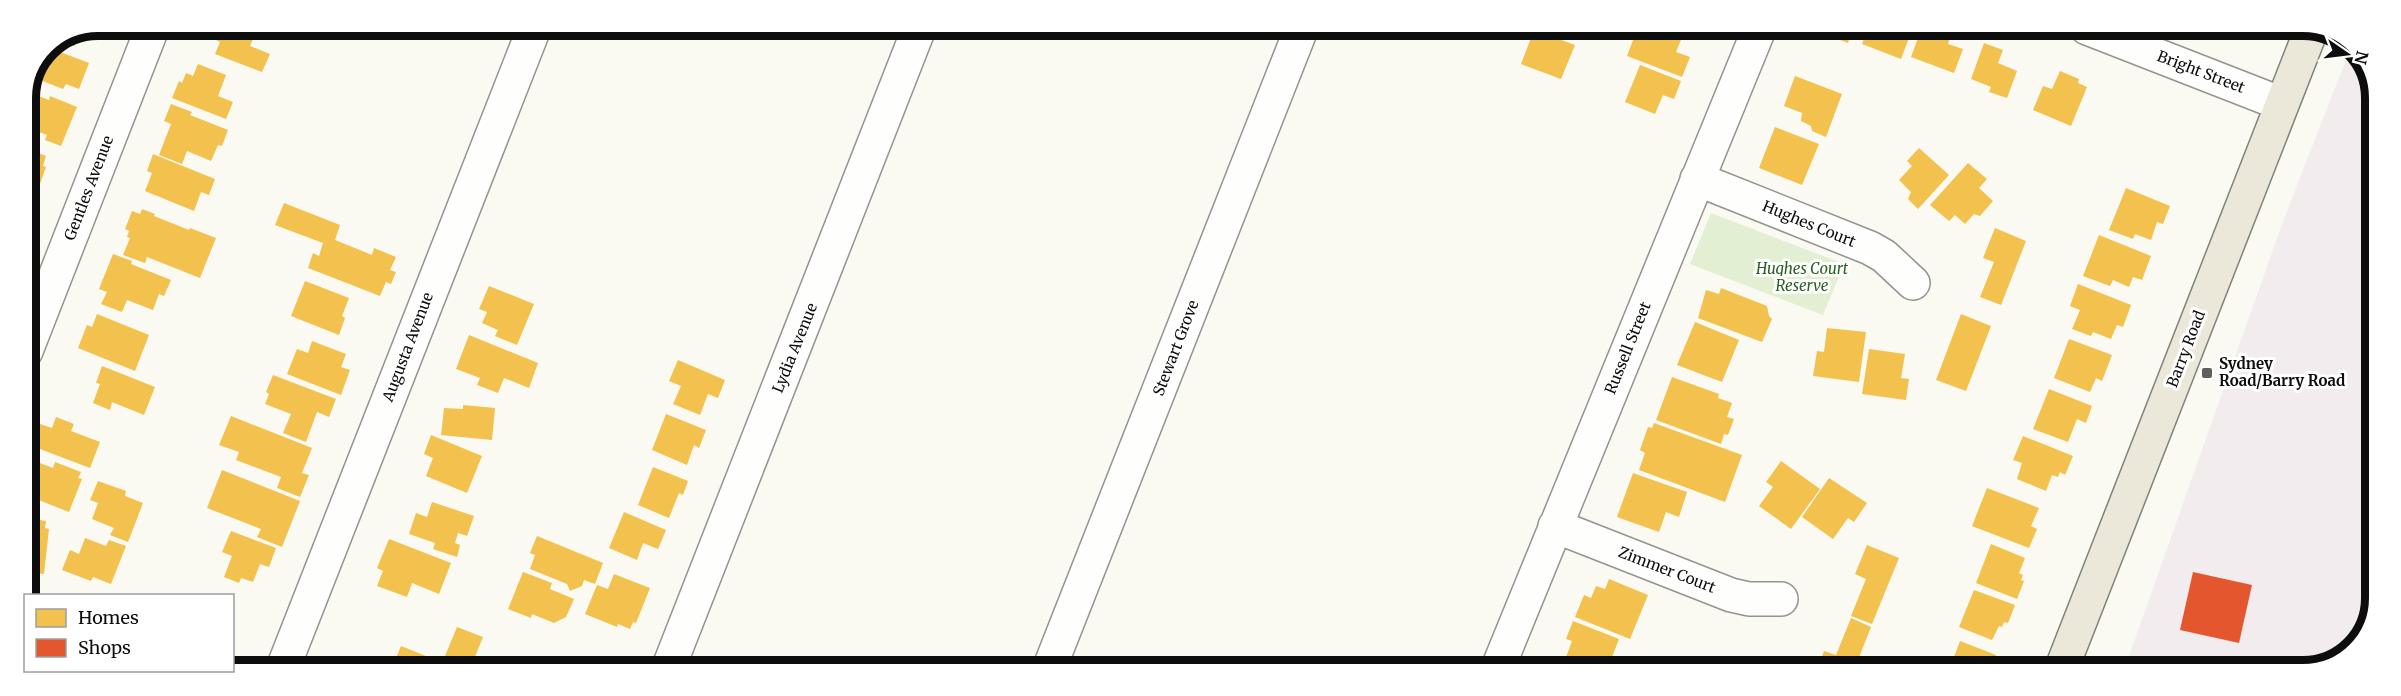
<svg xmlns="http://www.w3.org/2000/svg" width="2401" height="696" font-family="Merriweather,serif">
<style>
.industrial{fill:#f2ecee}
.green{fill:#e2efd3}
.homes{fill:#f2c14e}
.shops{fill:#e4572e}
.lines{fill:none;stroke-linecap:round;stroke-linejoin:round}
.minor-casing{stroke:#949390;stroke-width:36}
.major-casing{stroke:#81817d;stroke-width:36}
.minor{stroke:#fefefd;stroke-width:33}
.major{stroke:#ebe8d9;stroke-width:33}
.poi-dot{fill:#60605d;stroke:#fff;stroke-width:2}
.labels{text-anchor:middle;stroke-width:6;stroke-linejoin:round;paint-order:stroke}
.street-label{font-size:15px;fill:#0d0d0d;stroke:#fff}
.park-label{font-size:15px;font-style:italic;fill:#2a6121;stroke:#fff}
.poi-label{font-size:15px;font-weight:bold;fill:#0d0d0d;stroke:#fff;text-anchor:start}
.rim{fill:none;stroke:#0d0d0d;stroke-width:8}
</style>
<rect width="100%" height="100%" fill="#faf9f2"/>
<path class="industrial" d="M2351 47 2358 51 2375 93 2373 616 2347 655 2303 670H2124L2285 216Z"/>
<path class="green" d="M1711 213 1844 264 1823 315 1690 264Z"/>
<path class="homes" d="M98 25 105 26 100 39 82 32Z
M220 26H258L250 46 270 54 262 72 215 54 220 42 214 39Z
M1638 27H1678L1685 30 1676 52 1690 57 1682 77 1627 56Z
M1807 27H1853L1848 43Z
M1868 27H1913L1901 59 1862 44Z
M1922 27H1941L1939 30 1951 35 1948 44 1963 49 1954 73 1911 57Z
M1534 30 1575 45 1561 79 1521 64Z
M80 33 75 46 61 41Z
M1984 43 2003 50 1998 63 2017 71 2007 98 1989 92 1991 87 1971 79Z
M47 47 89 63 79 89 66 84 63 89 40 80 43 71 38 69Z
M198 64 226 75 218 96 233 102 226 119 172 98 179 81 182 83 186 73 193 76Z
M1640 65 1681 81 1674 99 1663 95 1655 114 1625 102Z
M2060 71 2079 79 2078 83 2087 87 2071 126 2033 110 2043 86 2052 89Z
M1795 76 1842 94 1826 137 1812 131 1811 126 1801 121 1802 113 1784 106Z
M28 92 49 100 50 96 77 107 61 146 45 140 47 135 31 129 29 134 26 132V98Z
M171 104 192 112 190 115 228 130 222 146 218 145 211 161 187 151 182 164 159 155 171 124 164 121Z
M1775 127 1819 144 1802 185 1759 168Z
M26 148 46 156 43 166 46 167 40 184 36 182 33 192 29 191 26 198Z
M1919 148 1949 175 1918 209 1908 199 1911 192 1899 180 1912 166 1907 161Z
M153 154 215 179 209 195 201 192 194 211 145 191 152 173 147 171Z
M1968 163 1987 179 1979 188 1993 201 1980 216 1974 214 1965 224 1955 215 1949 221 1930 205Z
M2126 188 2170 206 2163 224 2157 222 2151 240 2135 234 2133 239 2109 230Z
M284 203 340 225 335 240 372 255 374 248 396 257 390 270 396 272 391 284 386 282 380 296 308 268 313 253 319 256 323 243 275 225Z
M142 209 155 214 154 216 189 230 190 228 216 238 200 278 147 257 145 263 123 255 130 238 127 237 129 231 125 229 132 211 140 214Z
M1995 228 2026 241 2001 305 1980 297 1994 262 1983 258Z
M2099 235 2151 256 2142 280 2133 277 2129 287 2113 280 2110 286 2083 276Z
M113 254 132 261 131 264 171 280 164 296 159 294 153 310 127 300 122 312 101 304 107 292 99 289Z
M305 281 349 298 342 316 345 318 339 335 291 316Z
M2078 284 2131 305 2123 327 2117 325 2111 339 2093 332 2091 336 2072 329 2080 310 2070 306Z
M489 286 534 304 517 345 495 336 498 330 482 323 487 312 479 309Z
M1721 288 1767 306 1769 316 1772 319 1762 342 1698 318 1706 290 1719 294Z
M97 314 149 335 135 371 78 348 87 325 92 327Z
M1961 314 1991 326 1966 391 1936 380Z
M1695 322 1739 340 1722 382 1677 365Z
M1827 328 1866 332 1859 382 1813 376 1817 351 1824 352Z
M469 335 538 363 529 388 504 378 498 393 477 385 480 378 456 369Z
M2069 339 2112 355 2102 381 2096 378 2090 392 2054 378Z
M312 341 346 354 341 367 350 370 341 395 287 374 297 349 308 353Z
M1869 349 1905 354 1901 378 1909 379 1906 400 1862 394Z
M678 360 725 380 718 398 708 394 700 415 673 404 681 386 669 381Z
M102 366 155 387 144 415 112 402 110 410 93 403 100 384 96 383Z
M273 375 336 399 329 417 317 412 306 442 283 433 291 414 265 404 269 394 266 392Z
M1672 377 1719 394 1718 398 1732 403 1727 417 1734 419 1728 435 1724 434 1721 444 1656 420Z
M2049 389 2092 406 2086 423 2077 419 2068 442 2033 429Z
M463 405 495 408 492 440 441 435 444 408 463 409Z
M666 414 706 430 699 448 694 445 687 465 652 450Z
M231 416 312 448 302 473 309 475 300 497 277 488 281 477 236 460 239 452 219 445Z
M56 417 74 424 71 431 100 442 90 468 32 446 40 424 52 428Z
M1654 423 1742 455 1725 502 1639 470 1645 453 1640 450 1648 427 1652 428Z
M431 435 482 456 467 493 426 476 433 458 424 454Z
M2023 436 2073 456 2065 475 2060 472 2058 477 2052 475 2046 491 2017 479 2022 463 2013 460Z
M32 460 53 468 55 462 81 472 78 478 82 479 69 512 26 495V477Z
M1781 461 1820 489 1791 529 1759 506 1773 487 1766 482Z
M653 467 688 481 683 495 679 493 669 518 638 505Z
M222 470 300 501 282 547 257 537 261 529 207 508Z
M1633 473 1687 492 1679 517 1666 512 1659 532 1617 517Z
M1829 478 1867 503 1854 522 1848 518 1833 539 1802 517Z
M98 481 126 491 125 496 143 503 128 542 110 535 114 528 92 519 98 503 90 500Z
M1987 488 2039 508 2031 526 2037 529 2029 548 1972 526Z
M432 502 474 516 467 536 458 533 455 543 460 545 457 557 433 549 435 543 409 534 416 513 427 517Z
M624 512 666 530 658 549 643 543 637 560 609 548Z
M26 515 33 516V519L46 521 45 528 49 529 44 574 26 572Z
M231 531 276 548 269 567 260 564 253 582 241 578 239 583 224 577 232 556 222 552Z
M537 536 603 563 595 584 584 580 582 586 570 591 567 584 530 569 535 555 530 553Z
M85 538 106 546 109 540 126 546 111 584 93 577 91 581 62 570 70 550 79 554Z
M389 539 451 563 439 594 412 583 407 597 377 586 383 571 377 568Z
M1991 544 2025 558 2019 573 2023 575 2021 580 2024 581 2017 599 1976 583Z
M1867 545 1899 558 1872 624 1851 616 1866 579 1855 574Z
M523 572 552 583 550 589 574 599 566 617 554 623 532 614 531 618 508 609Z
M614 574 650 588 636 623 633 622 630 629 618 624 617 627 585 614 597 585 608 589Z
M1609 579 1648 595 1630 639 1575 617 1584 595 1591 598 1596 586 1605 589Z
M1974 590 2015 605 2008 623 2004 622 2002 627 1999 626 1992 640 1959 627Z
M1851 618 1871 627 1854 670H1817L1824 651 1836 655Z
M1573 621 1619 639 1607 670H1580L1581 667 1565 660 1572 641 1566 639Z
M457 627 483 637 470 669 440 668Z
M1960 641 1996 655 1990 670H1949Z
M401 646 426 656 421 668H392Z
M1720 658 1739 662 1737 670H1697L1699 660 1719 664Z
M1743 658 1767 662 1765 670H1741Z"/>
<path class="shops" d="M2193 572 2252 585 2239 643 2180 630Z"/>
<g class="lines">
<defs>
<path id="minor" d="M2087 28 2282 104
M1697 179 1870 248 1884 256 1913 283
M26 351 153 26
M1555 526 1731 595 1749 599H1781
M283 668 535 26
M668 669 920 26
M1049 669 1302 27
M1497 670 1760 27"/>
<path id="major" d="M2061 670 2312 28"/>
</defs>
<use href="#minor" class="minor-casing"/>
<use href="#major" class="major-casing"/>
<use href="#minor" class="minor"/>
<use href="#major" class="major"/>
</g>
<rect class="poi-dot" x="2201" y="367" width="12" height="12" rx="3"/>
<g class="labels">
<g class="street-label">
<text transform="translate(2201 72) rotate(21)" y="5">Bright Street</text>
<text transform="translate(89 188) rotate(-69)" y="5">Gentles Avenue</text>
<text transform="translate(1809 224) rotate(22)" y="5">Hughes Court</text>
<text transform="translate(408 347) rotate(-69)" y="5">Augusta Avenue</text>
<text transform="translate(795 348) rotate(-68)" y="5">Lydia Avenue</text>
<text transform="translate(1176 348) rotate(-69)" y="5">Stewart Grove</text>
<text transform="translate(1628 348) rotate(-68)" y="5">Russell Street</text>
<text transform="translate(2186 349) rotate(-69)" y="5">Barry Road</text>
<text transform="translate(1667 570) rotate(21)" y="5">Zimmer Court</text>
</g>
<g class="park-label">
<text x="1802" y="274">Hughes Court<tspan x="1802" dy="17">Reserve</tspan></text>
</g>
<g class="poi-label">
<text x="2219" y="369">Sydney<tspan x="2219" dy="17">Road/Barry Road</tspan></text>
</g>
</g>
<path d="M0 0H2401V696H0ZM98 36H2303A62 62 0 0 1 2365 98V598A62 62 0 0 1 2303 660H98A62 62 0 0 1 36 598V98A62 62 0 0 1 98 36Z" fill="#fff" fill-rule="evenodd"/>
<path class="rim" d="M98 36H2303A62 62 0 0 1 2365 98V598A62 62 0 0 1 2303 660H98A62 62 0 0 1 36 598V98A62 62 0 0 1 98 36Z"/>
<rect x="24" y="594" width="210" height="78" fill="#ffffff" stroke="#9e9e9e" stroke-width="1.5"/>
<rect x="36" y="609" width="30" height="18" fill="#f2c14e" stroke="#9e9e9e" stroke-width="1.5"/>
<text x="78" y="624" font-size="18" fill="#0d0d0d">Homes</text>
<rect x="36" y="639" width="30" height="18" fill="#e4572e" stroke="#9e9e9e" stroke-width="1.5"/>
<text x="78" y="654" font-size="18" fill="#0d0d0d">Shops</text>
<g transform="translate(2347 54) rotate(104)" stroke="#ffffff" stroke-width="4.5" paint-order="stroke">
<path d="M0-4.5L10 22L0 15L-10 22Z" fill="#0d0d0d"/>
<text y="-9" font-size="16" font-weight="bold" text-anchor="middle" fill="#0d0d0d">N</text>
</g>
</svg>
